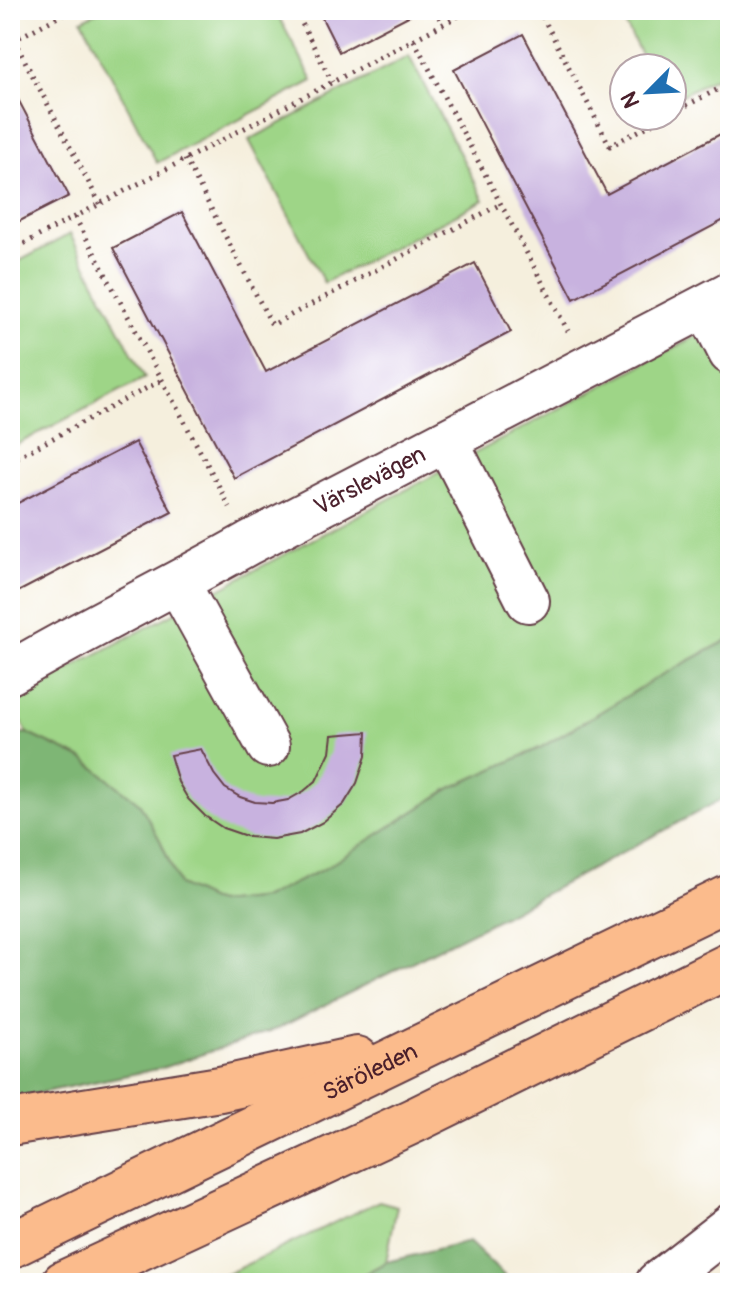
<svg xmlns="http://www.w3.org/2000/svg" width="740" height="1293" font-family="Pangolin,sans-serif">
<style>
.green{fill:#9ed587;stroke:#747a59;stroke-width:2}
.forest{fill:#7eb674;stroke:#646a50;stroke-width:2}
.building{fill:#c8b2df}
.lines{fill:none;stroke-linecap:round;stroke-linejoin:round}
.minor-casing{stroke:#643e46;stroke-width:46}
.major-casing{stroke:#643e46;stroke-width:48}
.path{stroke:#643e46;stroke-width:5;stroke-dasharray:2 6;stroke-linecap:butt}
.minor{stroke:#fff;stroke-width:42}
.major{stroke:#fbbb8c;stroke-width:44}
.labels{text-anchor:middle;stroke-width:6;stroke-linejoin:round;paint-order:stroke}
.street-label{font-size:24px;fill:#4a1f2b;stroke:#fff}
</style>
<rect width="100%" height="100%" fill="#fff"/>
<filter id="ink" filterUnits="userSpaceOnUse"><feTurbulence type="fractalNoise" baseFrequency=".0125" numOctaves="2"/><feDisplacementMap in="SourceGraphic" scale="16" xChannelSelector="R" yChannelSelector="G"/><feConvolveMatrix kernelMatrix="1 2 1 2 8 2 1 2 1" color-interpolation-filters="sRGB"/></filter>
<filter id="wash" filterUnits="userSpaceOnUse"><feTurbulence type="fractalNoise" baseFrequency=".006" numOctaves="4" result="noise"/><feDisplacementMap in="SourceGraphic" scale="32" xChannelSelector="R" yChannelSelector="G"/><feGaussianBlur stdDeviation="1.8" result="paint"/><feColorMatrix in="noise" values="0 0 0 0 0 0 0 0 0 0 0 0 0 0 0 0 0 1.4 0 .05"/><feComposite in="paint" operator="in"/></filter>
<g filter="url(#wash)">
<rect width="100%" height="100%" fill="#f5efdd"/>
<path class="green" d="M101 10H275L313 81 157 163 82 20Z
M618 10H730V70L672 100V68H648Z
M409 56 484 200 324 283 249 140Z
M70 234 145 378 10 448V266Z
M730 318V639L662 675 540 748 451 788 324 869 264 898 217 903 179 885 160 840 85 760 27 733 10 700Z
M379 1201 397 1206 386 1262 348 1283H208Z"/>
<path class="forest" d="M730 639V795L496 920 279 1028 162 1068 10 1099V734L27 733 85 760 140 804 160 840 179 885 217 903 264 898 324 869 451 788 540 748 662 675Z
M469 1242 512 1283H349L386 1262Z"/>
<g id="blocks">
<path class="building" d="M318 10H420L339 52Z
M523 34 607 194 730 129V217L574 299 454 70Z
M10 84 69 196 10 226Z
M182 212 266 372 475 263 511 332 234 478 113 248Z
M135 442 172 512 10 596V507Z
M367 732 366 756 357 783 344 804 323 822 300 834 273 839 249 837 223 828 205 816 188 799 178 782 170 755 201 749 214 774 225 788 240 797 255 802 272 803 288 800 304 791 316 781 330 752 332 735Z"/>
</g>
</g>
<g filter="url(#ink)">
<use href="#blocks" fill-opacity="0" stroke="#643e46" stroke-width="2"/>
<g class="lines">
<defs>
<g id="minor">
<path d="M706 306 730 353"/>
<path d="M447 441 528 601"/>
<path d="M178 583 268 746"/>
<path id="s1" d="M10 673C88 627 170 588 249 543L730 293"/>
<path d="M657 1283 730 1226"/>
</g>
<g id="major">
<path d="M10 1123 220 1089 357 1059"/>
<path id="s2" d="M10 1246 730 897"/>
<path d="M64 1283 415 1120 730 965"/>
</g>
</defs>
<use href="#minor" class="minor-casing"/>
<use href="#major" class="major-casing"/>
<path class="path" d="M71 10 14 40 100 204
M295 10 332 82
M435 10 443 24
M539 10 610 146 667 116
M414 40 568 331
M672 113 730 83
M185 159 272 325 501 204
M75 217 230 507
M10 251 470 10
M10 461 162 380"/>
<use href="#minor" class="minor"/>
<use href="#major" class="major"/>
</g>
</g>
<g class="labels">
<g class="street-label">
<text dy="8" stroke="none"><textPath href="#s1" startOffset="408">Värslevägen</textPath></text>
<text dy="8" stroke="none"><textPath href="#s2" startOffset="400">Säröleden</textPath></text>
</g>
</g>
<rect width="740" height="1293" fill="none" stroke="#fff" stroke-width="40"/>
<g transform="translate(648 92) rotate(246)"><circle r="38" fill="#ffffff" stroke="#b7a5aa" stroke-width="2"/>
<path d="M0-6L14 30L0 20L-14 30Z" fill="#1f6fb2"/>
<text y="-12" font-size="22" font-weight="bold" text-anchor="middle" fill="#4a1f2b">N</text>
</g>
</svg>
